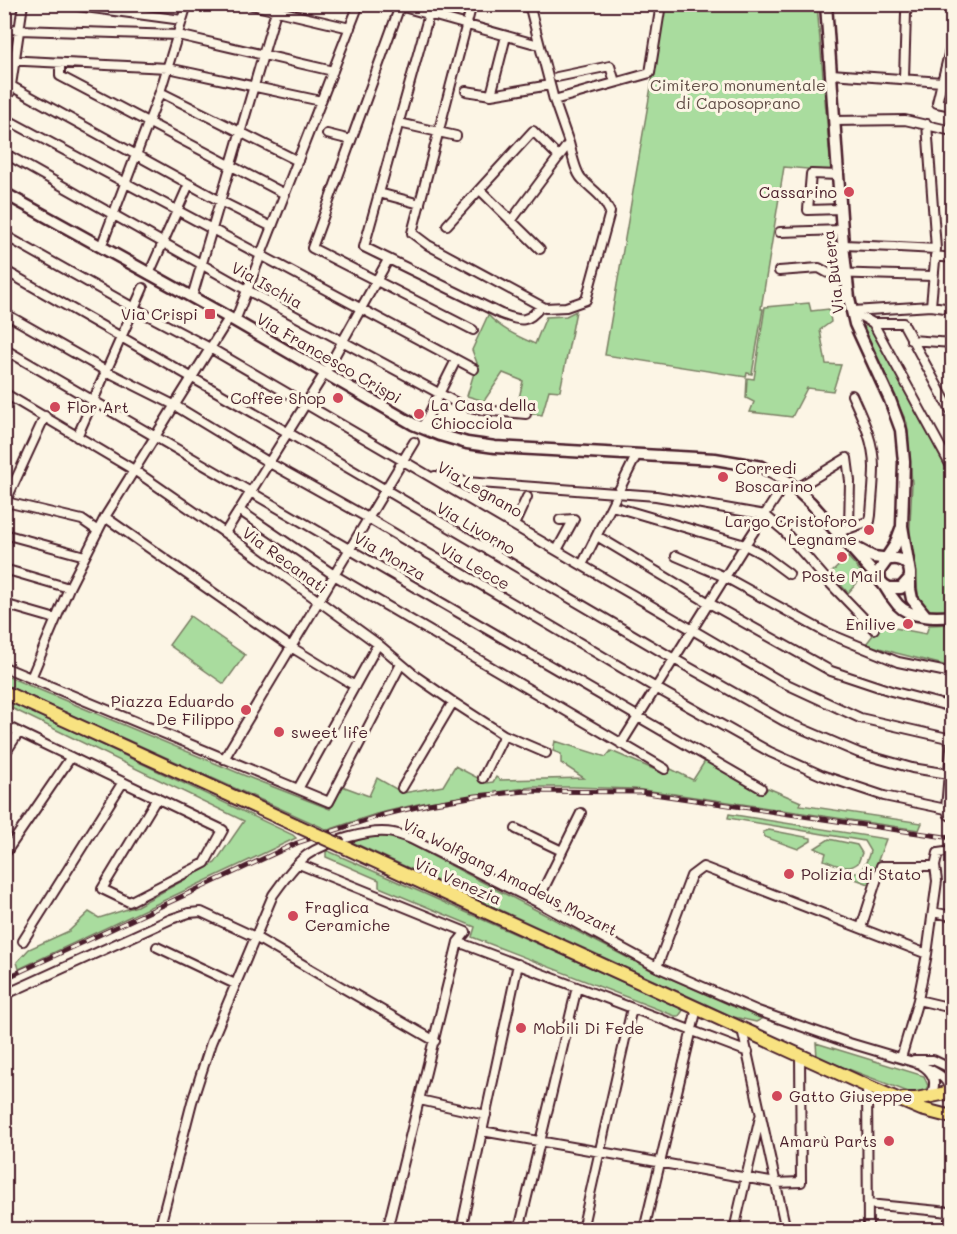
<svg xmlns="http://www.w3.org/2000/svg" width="957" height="1234" font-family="Mali,sans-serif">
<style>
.green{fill:#a9dc9e;stroke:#7a7e64;stroke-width:1.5}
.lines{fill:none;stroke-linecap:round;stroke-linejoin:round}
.street-casing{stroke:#4a1f2b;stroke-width:12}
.secondary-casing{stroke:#4a1f2b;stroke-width:15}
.primary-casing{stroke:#4a1f2b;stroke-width:16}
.street{stroke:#fcf5e5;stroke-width:8}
.secondary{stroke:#fcf5e5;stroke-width:10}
.primary{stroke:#f8e281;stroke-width:12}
.rail-casing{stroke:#4a1f2b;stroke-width:5}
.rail{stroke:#fcf5e5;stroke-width:3;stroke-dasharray:9;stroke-linecap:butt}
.primary-bridge-casing{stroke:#4a1f2b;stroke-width:16;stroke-linecap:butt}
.primary-bridge{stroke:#f8e281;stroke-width:12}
.poi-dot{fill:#d1495b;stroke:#fcf5e5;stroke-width:2}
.labels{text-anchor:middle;stroke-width:6;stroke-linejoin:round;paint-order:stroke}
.park-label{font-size:16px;fill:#624e48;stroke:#fcf5e5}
.poi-label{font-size:16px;fill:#4a1f2b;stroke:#fcf5e5;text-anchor:start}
.street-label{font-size:16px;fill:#4a1f2b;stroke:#fcf5e5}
</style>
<rect width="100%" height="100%" fill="#fcf5e5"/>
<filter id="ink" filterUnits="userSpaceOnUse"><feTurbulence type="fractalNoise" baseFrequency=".0167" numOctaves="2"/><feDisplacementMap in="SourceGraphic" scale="12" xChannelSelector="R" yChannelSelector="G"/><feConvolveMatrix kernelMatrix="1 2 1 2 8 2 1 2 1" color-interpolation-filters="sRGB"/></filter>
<g filter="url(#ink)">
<path class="green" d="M665 5H817L831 171 784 167 761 309H763L752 374 747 373 746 377 605 355Z
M809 303 811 311 829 309 831 322 820 330 826 364 841 365 833 391 807 388 792 417 750 412 754 402 746 398 747 378 754 379 765 307Z
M576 311 560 391 549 390 542 415 516 411 523 381 503 373 484 401 467 396 477 363 472 350 488 315C501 329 517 336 535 344L546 317 566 316Z
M865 326H870L952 478V611L927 610 919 602 914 560 909 546 912 483 907 423 862 330Z
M848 557 864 575 848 593 831 573Z
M190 616 245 655 224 684 169 645Z
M883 622 895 628 926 634 929 625 952 624V667L896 653 866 644Z
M4 675 253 779 330 809 342 786 369 796 377 778 403 793 443 786 455 766 487 783 493 782 496 777 500 780 584 778 561 763V754L553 751 555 741 606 757 611 751 665 774 669 768 693 780 705 761 764 793 768 788 801 802 800 805 922 823 919 830 674 794 634 789 573 787H532L422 803 376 814 328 830 5 685Z
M5 699 293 835 296 838 19 969 17 962 29 949 69 931 89 912 99 918 137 906 215 863 244 821 5 705Z
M729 814 886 839 869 884 844 875C861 875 866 866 870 851L864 841 728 818Z
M769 830 811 838V841L798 849 765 837 763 832Z
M377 835 390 836 402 840 651 970 762 1019 756 1022 734 1017 352 842Z
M829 839 857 845 862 853 858 863C847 872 835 864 824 860L826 853 815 848Z
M326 850 684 1009 679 1016H675L472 937 475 927 379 887V880L326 857Z
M816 1043 924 1076 928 1086 925 1091 916 1095 817 1057Z"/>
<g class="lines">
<defs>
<path id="street" d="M63 4 182 20
M248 4 350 28
M472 4 412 233 428 245 545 308 566 307 586 300 610 212C601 193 595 193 582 179 575 172 572 153 569 143
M515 4 530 8
M396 5 539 45
M400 6 312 248 473 330
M429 14 364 247 501 314C521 321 527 324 541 306
M4 28 19 30 178 35 333 71
M4 60 168 68 321 101
M60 63V76L285 194
M831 74 942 82 952 42
M557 77 610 66 615 82
M904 78 906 13 909 4
M942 82 937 103 952 106
M11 86 220 201 272 227
M4 91 10 92 23 4
M466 91 491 95 550 85
M160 92 298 161
M491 95 506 36
M554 100 650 73 661 4
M834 121 905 120 952 131
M399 123 456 136
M927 124 936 249 931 306
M4 125 6 119 474 369
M327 134 351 140
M4 153 247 290 459 404 482 410 526 414
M839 175 811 174 808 210 841 209
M480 190 540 249
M379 193 420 204
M511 221 569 143 554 100 529 4
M447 225 533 131 559 157
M780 232 842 230
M4 235 134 308 210 348 780 681 860 718 952 739
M843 245 895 247
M101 247 160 92 187 4
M899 247 936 249
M935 256 952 258
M4 270 287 432 674 659 784 721 859 753 912 768 949 774
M779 271 819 268 828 273 933 276
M149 274 189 184
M192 297 278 4
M852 311 873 323H903L952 413
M853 311 931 306 952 309
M4 313 106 371 174 405 268 462 368 518 656 688 770 752 821 775 884 796 946 809
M235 321 359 4
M873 323 952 468
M911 340 952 343
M4 349 761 788
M4 393 134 470 225 533 378 644 417 677 453 702 504 735 546 753
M422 428 456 360
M77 437 143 288
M435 476 466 482 656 496 765 515 784 531 825 578 874 629
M796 489 847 458 850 481 849 529
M6 502 82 520 98 531
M4 505 45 416
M612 506 745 545 762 554 789 574
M239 510 334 575 665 769
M105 517 291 647 355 686
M514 525 527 497
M839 532 870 521 871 515C872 499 874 483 874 467 874 441 862 417 852 395
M225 533 325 373 388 260
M4 534 85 556
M597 536 709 603 831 671 891 691 952 707
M557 550 574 519 560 520
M676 556 725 577 825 632 898 662 952 673
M582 565 636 456
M4 569 69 588
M4 604 56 619
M4 667 329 802 401 664
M31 678 69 588 105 517 229 318
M4 725C77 760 150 795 223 830L205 863 129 902 102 889 157 798
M952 736 946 809 949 815 952 816
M621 744 745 545 777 496
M4 755 19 732
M224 759 414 442
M483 778 504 735
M402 788 453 702
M298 789 378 644
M516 829 562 851
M4 855 71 757
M299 864 466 932 458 942 748 1052
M537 902 581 813
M933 912 952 916
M861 928 881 866H935
M23 941 123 782
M157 947 235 984
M657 967 691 876 703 867 927 954
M4 995 171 919 189 913 201 912 255 937 435 1041
M918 1000 952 1008
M742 1029 786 1230
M901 1058 918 1000 927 954 937 881 935 866 938 853 952 851
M914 1060H933L952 1069
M929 1069C941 1075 950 1080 950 1095
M867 1086 868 1230
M420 1100 486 1115
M482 1131 776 1183 801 1182 800 1056
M868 1204 949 1212V1230
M159 1230 192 1102 211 1043 273 895C283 881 294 865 307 855 326 842 371 828 393 833 399 834 405 837 411 839L537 902 657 967 758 1011 846 1042 920 1064C934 1072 938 1083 930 1097
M387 1230 458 942
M461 1230 518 964
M519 1230 577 987
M582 1230 632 1008
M644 1230 697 1008
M734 1230 760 1117"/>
<path id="secondary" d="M826 4 843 245 849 298 855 324 890 400 901 430 904 462 902 526 910 573V589L912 599 925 615
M4 193 235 321 413 424 440 435 467 443 495 447 715 459 762 467 787 481 811 503 884 585 889 588H901L909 579
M854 547 873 557 891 559
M883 563 895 545 901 529
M880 580 879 571 887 560C896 557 903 559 909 567
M884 585C888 592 893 599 898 605 910 618 936 618 952 616"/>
<path id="primary" d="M4 692 311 832
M342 846 867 1086 921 1109 952 1117
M903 1099H916L952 1092"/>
</defs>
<use href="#street" class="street-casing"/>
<use href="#secondary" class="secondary-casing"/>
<use href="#primary" class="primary-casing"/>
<use href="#street" class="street"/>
<use href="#secondary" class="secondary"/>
<use href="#primary" class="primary"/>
<defs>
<path id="rail" d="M4 979 297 843 379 816 429 804 476 796 526 791 640 792 952 838"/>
</defs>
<use href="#rail" class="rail-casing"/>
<use href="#rail" class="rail"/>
<defs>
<path id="primary-bridge" d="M311 832 342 846"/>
</defs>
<use href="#primary-bridge" class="primary-bridge-casing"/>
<use href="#primary-bridge" class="primary-bridge"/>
</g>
</g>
<g class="poi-dot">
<circle cx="849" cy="192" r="6"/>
<rect x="204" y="308" width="12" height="12" rx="3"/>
<circle cx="338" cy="398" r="6"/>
<circle cx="55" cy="407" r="6"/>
<circle cx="419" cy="414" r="6"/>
<circle cx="723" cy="477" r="6"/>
<circle cx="869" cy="530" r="6"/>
<circle cx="842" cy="557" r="6"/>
<circle cx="908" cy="624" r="6"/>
<circle cx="246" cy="710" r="6"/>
<circle cx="279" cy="732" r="6"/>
<circle cx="789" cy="874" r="6"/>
<circle cx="293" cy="916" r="6"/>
<circle cx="521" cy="1028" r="6"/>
<circle cx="777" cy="1096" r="6"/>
<circle cx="889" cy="1141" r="6"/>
</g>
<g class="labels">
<g class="park-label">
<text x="738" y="91">Cimitero monumentale<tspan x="738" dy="18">di Caposoprano</tspan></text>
</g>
<g class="poi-label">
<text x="837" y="198" text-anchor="end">Cassarino</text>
<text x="198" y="320" text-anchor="end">Via Crispi</text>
<text x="326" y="404" text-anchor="end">Coffee Shop</text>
<text x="431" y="411">La Casa della<tspan x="431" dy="18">Chiocciola</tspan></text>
<text x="67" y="413">Flor Art</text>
<text x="735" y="474">Corredi<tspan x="735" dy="18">Boscarino</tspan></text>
<text x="857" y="527" text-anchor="end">Largo Cristoforo<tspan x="857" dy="18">Legname</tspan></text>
<text x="842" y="582" text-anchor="middle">Poste Mail</text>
<text x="896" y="630" text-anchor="end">Enilive</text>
<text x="234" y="707" text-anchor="end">Piazza Eduardo<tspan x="234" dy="18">De Filippo</tspan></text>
<text x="291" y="738">sweet life</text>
<text x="801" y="880">Polizia di Stato</text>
<text x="305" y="913">Fraglica<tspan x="305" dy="18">Ceramiche</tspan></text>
<text x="533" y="1034">Mobili Di Fede</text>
<text x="789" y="1102">Gatto Giuseppe</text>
<text x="877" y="1147" text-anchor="end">Amarù Parts</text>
</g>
<g class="street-label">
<text transform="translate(833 272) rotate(-97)" y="6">Via Butera</text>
<text transform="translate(267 285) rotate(29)" y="6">Via Ischia</text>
<text transform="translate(329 358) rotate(30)" y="6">Via Francesco Crispi</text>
<text transform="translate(480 489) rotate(30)" y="6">Via Legnano</text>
<text transform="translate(476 528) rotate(30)" y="6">Via Livorno</text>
<text transform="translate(390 556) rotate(30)" y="6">Via Monza</text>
<text transform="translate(285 560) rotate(36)" y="6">Via Recanati</text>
<text transform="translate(475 566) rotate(30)" y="6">Via Lecce</text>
<text transform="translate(510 877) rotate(27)" y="6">Via Wolfgang Amadeus Mozart</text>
<text transform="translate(458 881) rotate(24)" y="6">Via Venezia</text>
</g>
</g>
<rect width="957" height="1234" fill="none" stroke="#fcf5e5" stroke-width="24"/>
<rect x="12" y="12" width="933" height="1210" fill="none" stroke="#4a1f2b" stroke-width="2" filter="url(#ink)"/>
</svg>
